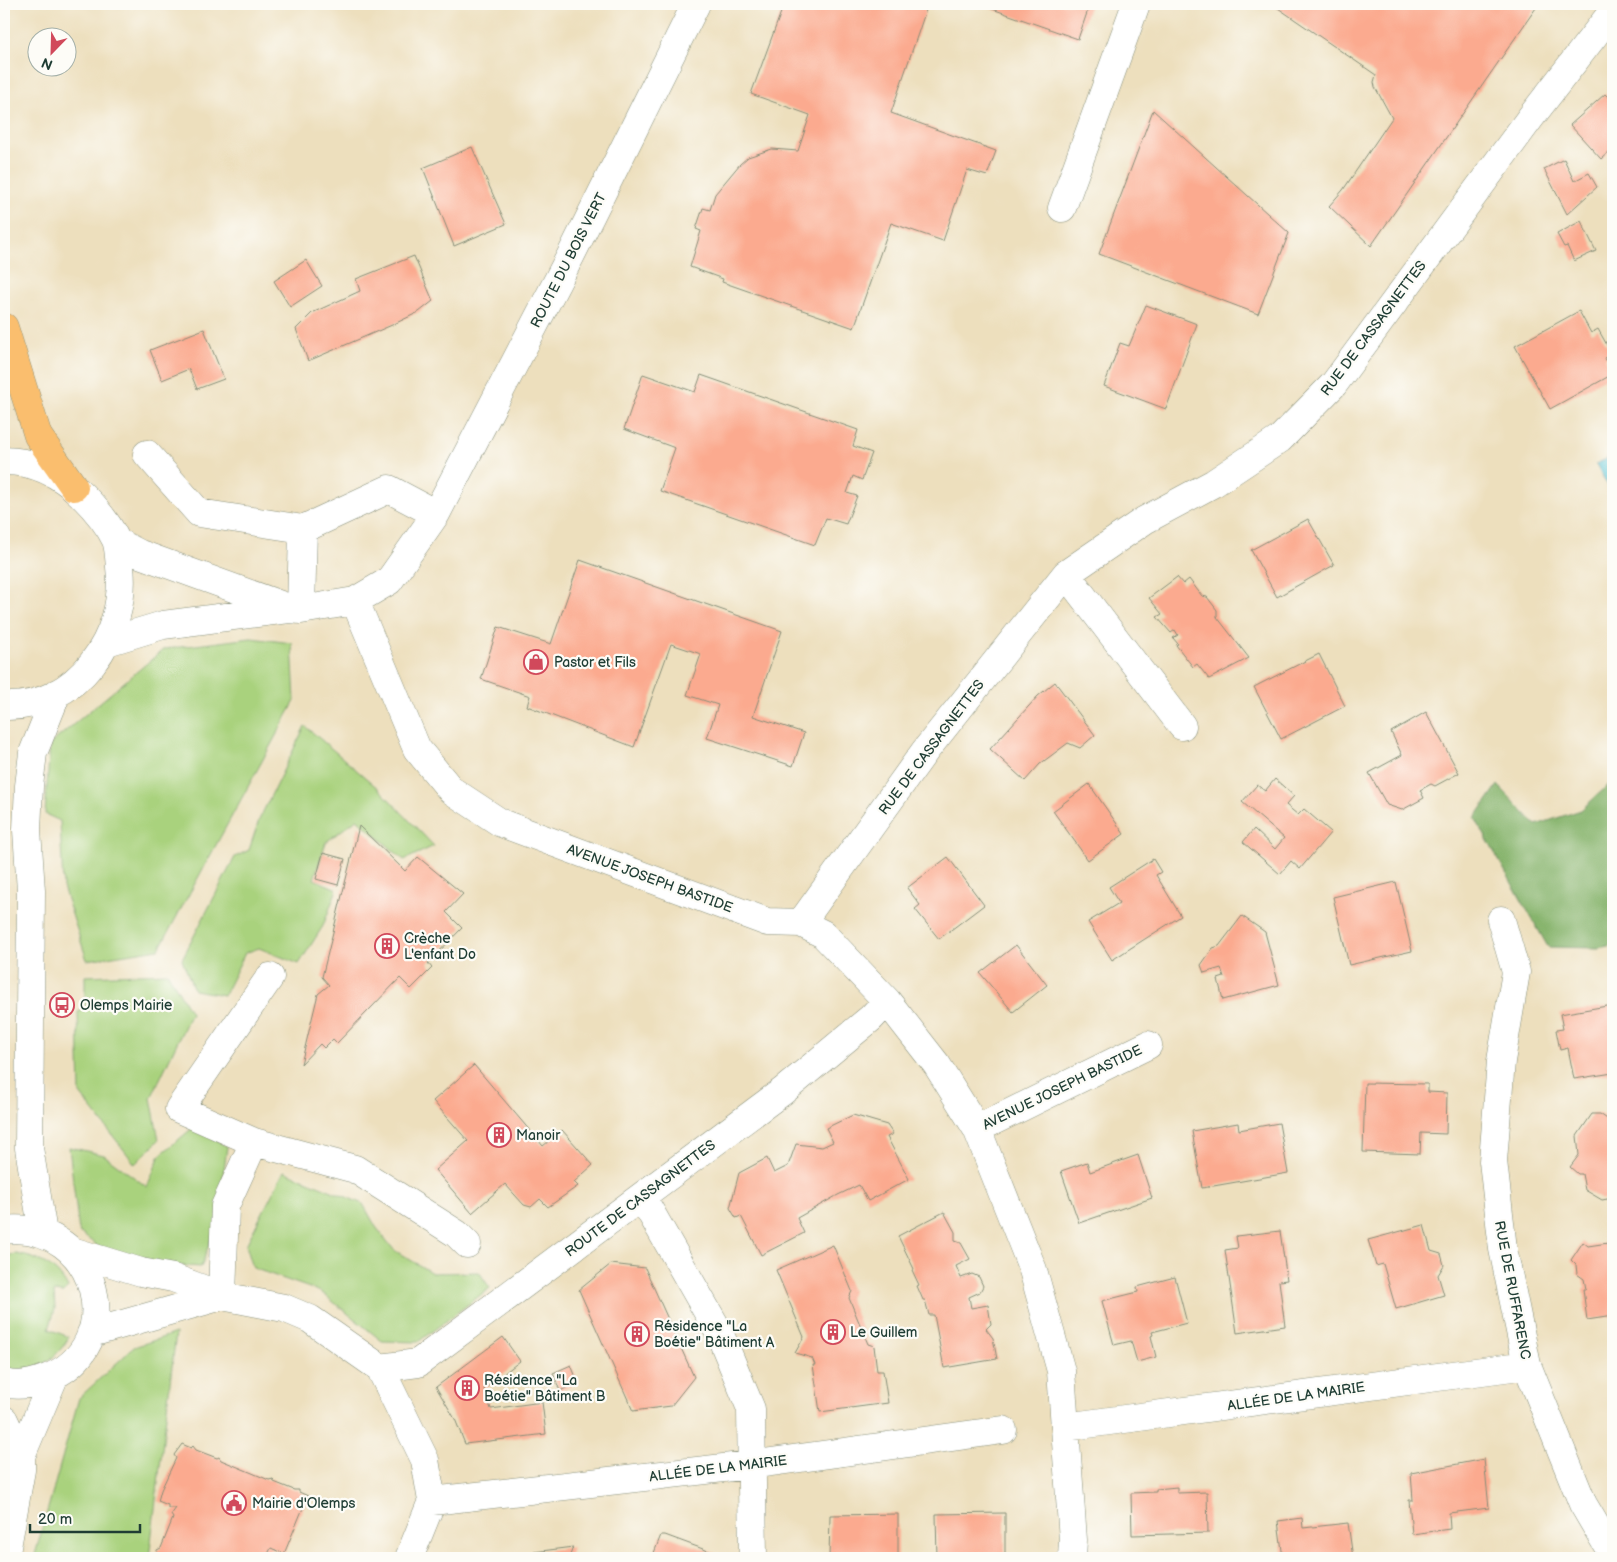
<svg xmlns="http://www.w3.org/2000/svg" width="1617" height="1562" font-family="'Balsamiq Sans',sans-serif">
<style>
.green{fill:#a9d27d;stroke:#648858}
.forest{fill:#86b46c;stroke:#527850}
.water{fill:#5ac5d5;stroke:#3c8184}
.building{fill:#fbaa8f}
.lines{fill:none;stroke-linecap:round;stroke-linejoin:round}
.minor-casing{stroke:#868e78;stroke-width:29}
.major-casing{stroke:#868e78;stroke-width:29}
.minor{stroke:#fff;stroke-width:28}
.major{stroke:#fabe6e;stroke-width:28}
.labels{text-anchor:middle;stroke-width:4.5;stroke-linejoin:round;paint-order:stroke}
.street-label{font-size:14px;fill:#1f3d34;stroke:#fdfcf7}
.poi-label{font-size:14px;fill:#1f3d34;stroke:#fdfcf7;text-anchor:start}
</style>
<rect width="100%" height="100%" fill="#fdfcf7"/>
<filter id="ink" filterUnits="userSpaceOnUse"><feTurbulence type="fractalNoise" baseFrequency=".02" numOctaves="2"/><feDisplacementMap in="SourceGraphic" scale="10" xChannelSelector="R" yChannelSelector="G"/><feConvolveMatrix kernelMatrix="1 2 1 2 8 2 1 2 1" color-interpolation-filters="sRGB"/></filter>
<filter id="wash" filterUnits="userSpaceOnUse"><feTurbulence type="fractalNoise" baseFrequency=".0096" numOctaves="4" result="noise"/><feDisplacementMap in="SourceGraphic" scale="20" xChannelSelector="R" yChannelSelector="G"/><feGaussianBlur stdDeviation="1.12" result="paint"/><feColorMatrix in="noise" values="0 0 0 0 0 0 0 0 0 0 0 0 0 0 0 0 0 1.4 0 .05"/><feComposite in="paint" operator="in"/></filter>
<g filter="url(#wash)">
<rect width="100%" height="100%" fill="#eddfbd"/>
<path class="green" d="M251 638 292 643 295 701 159 949 87 960 63 887 60 821 45 814 50 744 164 649Z
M305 726 380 790 434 846 404 860 357 819 326 842 314 879 337 889 323 926 299 964 259 948 245 953 224 995 194 990 182 959 235 857 249 850 259 820Z
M168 973 191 1013 151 1098 159 1140 135 1164 80 1094 78 1012 85 1009V976Z
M195 1126 227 1147 217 1222 201 1267 159 1264 111 1256 79 1232 69 1147 104 1155 147 1187 160 1155Z
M284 1171 363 1204 376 1227 394 1250 432 1273 479 1272 490 1288 418 1342 382 1341 321 1292 253 1268 246 1245Z
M16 1254C39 1258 57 1266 68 1288L63 1293 54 1292 55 1309 49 1329 69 1337C55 1362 32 1375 4 1370V1256Z
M176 1333 149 1558H34L79 1398 134 1347Z"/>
<path class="forest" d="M1613 781V945L1598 948 1548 947 1475 818 1498 785 1536 825 1581 810Z"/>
<path class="water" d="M1613 456V483L1608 486 1596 464Z"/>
<g id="blocks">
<path class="building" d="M784 4H928L891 113 996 151 987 176 967 170 943 241 891 223 854 328 722 282 723 279 690 267 701 231 696 229 703 208 710 210 715 194 740 164 748 157 772 149 798 151 810 115 751 94Z
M978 4H1090L1078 39Z
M1277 4H1536L1538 5 1371 246 1329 206 1343 190 1392 118 1375 87 1374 82 1376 75 1275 6Z
M1613 92V152L1611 150 1601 159 1570 125 1605 94 1608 97Z
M1153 110 1289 233 1258 314 1099 254Z
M472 147 506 224 454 246 423 168Z
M1564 159 1574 181 1589 173 1597 187 1567 214 1544 169Z
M1581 221 1596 251 1574 261 1567 246 1564 247 1557 234Z
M414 256 433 301 419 312 392 325 308 361 296 329 312 313 360 291 356 279Z
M306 260 322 286 290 307 274 281Z
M1146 305 1197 324 1166 409 1104 386 1120 343 1129 346Z
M1579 311 1591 333 1598 329 1612 354 1605 358 1613 374 1550 409 1515 346Z
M204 329 224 379 197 389 189 369 162 380 150 350Z
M643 374 695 392 701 375 858 430 853 446 872 453 862 480 853 476 847 493 857 496 846 524 826 518 815 545 660 491 675 448 624 429Z
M1308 519 1334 565 1277 597 1251 550Z
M580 560 782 631 753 716 804 733 793 766 707 738 718 705 687 695 701 654 671 644 634 747 527 706 530 696 481 679 498 627 551 644Z
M1177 577 1183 584 1189 579 1202 596 1207 597 1217 610V617L1249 658 1209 679 1197 664 1193 667 1176 645 1178 644 1173 638 1178 635 1175 630 1171 633 1157 617 1162 614 1149 598Z
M1319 654 1345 706 1281 739 1254 687Z
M1055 682 1095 735 1080 748 1068 743 1040 764 1025 781 990 749 1038 696Z
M1426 712 1459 773 1435 786 1431 784 1420 790 1424 798 1402 810 1387 805 1369 773 1402 755 1391 732Z
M1275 779 1294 796 1286 805 1298 815 1304 809 1331 832 1300 869 1291 861 1280 874 1243 842 1254 829 1275 849 1284 838 1242 802 1257 785 1265 791Z
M1089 784 1124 834 1088 860 1053 811Z
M359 826 405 871 418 857 463 894 446 912 462 928 428 963 432 968 411 989 400 978 337 1043 333 1039 324 1048 320 1044 301 1064 318 994 329 985 322 977Z
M323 853 345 859 338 885 316 879Z
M948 857 984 905 939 939 915 909 920 905 907 888Z
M1153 859 1161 872 1156 875 1181 916 1112 960 1088 922 1119 903 1109 887Z
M1396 882 1412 951 1349 965 1333 897Z
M1242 916 1265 932 1279 985 1223 1000 1218 979 1224 977 1221 968 1204 973 1201 965 1213 948 1219 946Z
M1016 945 1047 985 1013 1012 980 973Z
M1613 1005V1073L1574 1079 1568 1048 1560 1050 1556 1030 1563 1029 1560 1014Z
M474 1065 543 1146 562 1130 593 1165 574 1182 578 1186 548 1207 540 1199 531 1207 524 1205 505 1184 472 1213 435 1170 468 1141 433 1101Z
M1365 1083 1428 1084V1092L1447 1093 1446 1134 1421 1133 1420 1154 1363 1152Z
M1592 1114H1600L1613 1123V1198L1602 1200 1585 1190 1582 1174H1578L1570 1167 1579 1155 1577 1136Z
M853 1115 887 1125 893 1134 887 1137 909 1179 868 1201 859 1185 838 1195 797 1218 804 1233 761 1255 741 1216 736 1218 730 1208 739 1173 767 1158 774 1173 788 1166 796 1144 822 1147 833 1142 826 1128Z
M1238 1123 1239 1130 1279 1123 1288 1173 1202 1188 1192 1131Z
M1138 1155 1152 1198 1079 1223 1061 1171 1087 1162 1090 1172Z
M944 1212 955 1232V1241L961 1243 970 1259 956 1266 961 1278 972 1274 979 1277 983 1286 980 1292 969 1297 971 1308 988 1305 991 1324 986 1329 993 1338 997 1359 944 1368 934 1315H929L925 1300H923L917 1286 919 1285 912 1270 914 1269 898 1236Z
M1424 1225 1431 1251 1441 1254 1444 1265 1438 1275 1444 1295 1396 1309 1383 1264 1376 1266 1368 1240Z
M1280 1231 1287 1280 1279 1281 1285 1326 1237 1333 1225 1250 1238 1248 1236 1236Z
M1583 1242 1588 1246 1608 1243 1609 1253 1613 1252V1316L1587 1320 1583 1289H1586L1584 1279 1577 1274 1576 1265 1571 1260Z
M833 1245 852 1291 849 1298 868 1344 874 1346 877 1371H883L888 1403 820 1412 813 1365H815L812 1358 795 1353 804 1337 776 1270Z
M611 1264 645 1268 694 1377 671 1406 633 1411 579 1290Z
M1175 1277 1187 1323 1152 1332 1153 1335 1151 1336 1156 1357 1137 1362 1131 1341 1114 1345 1102 1301 1138 1292 1137 1287Z
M503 1337 520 1361 484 1389 491 1409 542 1402 546 1434 465 1444 455 1419 436 1387Z
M571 1365 578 1382 560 1391 553 1373Z
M182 1444 191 1448 193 1446 196 1450 217 1458 219 1457 221 1460 269 1480 273 1479 274 1482 294 1490H299V1492L308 1496 284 1554 271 1548 266 1558H156L157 1550 161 1548 173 1518 171 1515 176 1508H168V1505L158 1501 161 1490 176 1458 174 1455Z
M1484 1459 1489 1508 1449 1513 1450 1529 1412 1534 1409 1500H1413L1411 1473Z
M1177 1487V1493L1207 1492 1208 1533 1132 1535 1131 1493 1156 1492V1489Z
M1005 1513V1558H937L936 1514Z
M898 1514V1558H829L830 1515Z
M1302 1518 1303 1528 1348 1523 1353 1558H1283L1278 1521Z
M661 1535H665L722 1556 721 1558H652Z
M573 1547 569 1558H494V1557Z"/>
</g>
</g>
<g filter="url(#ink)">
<use href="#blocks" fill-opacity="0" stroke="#868e78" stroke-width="1"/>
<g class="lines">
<defs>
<path id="minor" d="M1062 208 1136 4
M147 454 199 513 303 529 389 489 436 514
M4 461C34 461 61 474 82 495 95 508 108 523 116 540 119 548 119 559 120 567 128 635 77 709 4 706
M117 542 140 554 283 606
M1066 574 1182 726
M355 601 417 749 451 790 501 823 767 922 801 923 823 934 887 1001 937 1065 977 1129 1033 1270 1061 1371 1073 1540 1072 1558
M301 610 303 529
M107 642 163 625 289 609 301 610 355 601 389 581 436 514 571 255 696 4
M1501 920 1516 972 1501 1061 1493 1161 1503 1249 1527 1365 1583 1504 1613 1555
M801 923 925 751 1066 574 1145 520 1214 483 1280 439 1334 384 1531 117 1613 11
M270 977 179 1109 254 1142 355 1169 457 1234 467 1244
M977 1129 1148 1045
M642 1197 719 1332 751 1409 753 1558
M4 1230C100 1219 131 1348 45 1379 32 1384 18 1387 4 1383
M43 1233 29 1148 31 891 27 830 29 786 33 753 57 693
M72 1251 141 1272 173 1278 222 1296 284 1308 310 1319 380 1368 425 1460 432 1501 409 1558
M222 1296 225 1206 254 1142
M91 1333 222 1296
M380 1368 418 1363 783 1091 871 1018 887 1001
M4 1420 21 1456
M1065 1427 1527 1365
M432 1501 750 1465 1003 1430
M5 1558 21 1470V1456L55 1375"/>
<path id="major" d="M4 327 38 436 74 487"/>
</defs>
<use href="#minor" class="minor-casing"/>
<use href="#major" class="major-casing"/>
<use href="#minor" class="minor"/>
<use href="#major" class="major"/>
</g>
</g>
<defs>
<symbol id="shop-ring" viewBox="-11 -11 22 22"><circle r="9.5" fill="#fdfcf7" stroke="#d1495b" stroke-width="1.5"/><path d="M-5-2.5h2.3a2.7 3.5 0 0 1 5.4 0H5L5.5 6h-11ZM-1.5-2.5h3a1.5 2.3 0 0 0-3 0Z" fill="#d1495b"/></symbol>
<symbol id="building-ring" viewBox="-11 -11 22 22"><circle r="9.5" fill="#fdfcf7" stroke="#d1495b" stroke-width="1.5"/><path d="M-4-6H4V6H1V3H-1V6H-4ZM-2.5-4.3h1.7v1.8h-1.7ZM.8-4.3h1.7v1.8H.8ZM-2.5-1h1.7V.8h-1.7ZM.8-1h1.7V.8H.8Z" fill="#d1495b"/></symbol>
<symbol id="bus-ring" viewBox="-11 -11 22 22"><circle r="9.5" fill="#fdfcf7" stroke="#d1495b" stroke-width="1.5"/><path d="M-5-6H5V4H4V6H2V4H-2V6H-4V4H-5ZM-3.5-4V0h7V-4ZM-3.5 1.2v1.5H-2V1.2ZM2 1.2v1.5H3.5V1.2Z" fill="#d1495b"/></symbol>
<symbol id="civic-ring" viewBox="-11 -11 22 22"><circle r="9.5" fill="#fdfcf7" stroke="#d1495b" stroke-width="1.5"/><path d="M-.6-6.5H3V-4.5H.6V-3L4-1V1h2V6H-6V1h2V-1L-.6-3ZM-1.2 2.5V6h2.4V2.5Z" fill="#d1495b"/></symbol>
</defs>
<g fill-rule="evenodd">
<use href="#shop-ring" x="522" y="648" width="28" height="28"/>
<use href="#building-ring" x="373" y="932" width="28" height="28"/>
<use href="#bus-ring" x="48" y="991" width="28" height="28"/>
<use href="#building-ring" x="485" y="1121" width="28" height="28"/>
<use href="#building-ring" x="819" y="1318" width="28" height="28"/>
<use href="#building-ring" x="623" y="1320" width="28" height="28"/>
<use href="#building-ring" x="453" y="1374" width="28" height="28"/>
<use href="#civic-ring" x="220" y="1489" width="28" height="28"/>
</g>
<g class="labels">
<g class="street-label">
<text transform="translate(568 260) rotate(-63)" y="5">ROUTE DU BOIS VERT</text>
<text transform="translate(1373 328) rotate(-53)" y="5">RUE DE CASSAGNETTES</text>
<text transform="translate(931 747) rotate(-53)" y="5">RUE DE CASSAGNETTES</text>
<text transform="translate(650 878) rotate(20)" y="5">AVENUE JOSEPH BASTIDE</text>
<text transform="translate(1062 1087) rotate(-26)" y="5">AVENUE JOSEPH BASTIDE</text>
<text transform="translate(640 1198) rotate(-37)" y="5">ROUTE DE CASSAGNETTES</text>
<text transform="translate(1513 1290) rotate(79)" y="5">RUE DE RUFFARENC</text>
<text transform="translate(1296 1396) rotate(-8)" y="5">ALLÉE DE LA MAIRIE</text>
<text transform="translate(718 1468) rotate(-7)" y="5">ALLÉE DE LA MAIRIE</text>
</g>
<g class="poi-label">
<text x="554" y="667">Pastor et Fils</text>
<text x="404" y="943">Crèche<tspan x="404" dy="16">L'enfant Do</tspan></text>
<text x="80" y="1010">Olemps Mairie</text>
<text x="516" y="1140">Manoir</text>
<text x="654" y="1331">Résidence "La<tspan x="654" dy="16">Boétie" Bâtiment A</tspan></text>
<text x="850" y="1337">Le Guillem</text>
<text x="484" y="1385">Résidence "La<tspan x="484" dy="16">Boétie" Bâtiment B</tspan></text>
<text x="252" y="1508">Mairie d'Olemps</text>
</g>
</g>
<rect width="1617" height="1562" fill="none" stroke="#fdfcf7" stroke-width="20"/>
<g transform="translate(52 52) rotate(203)"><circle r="24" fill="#fdfcf7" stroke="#a4b0a9"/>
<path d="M0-4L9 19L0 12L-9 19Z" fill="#d1495b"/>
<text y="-8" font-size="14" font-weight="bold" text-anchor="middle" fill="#1f3d34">N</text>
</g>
<path d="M30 1524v8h110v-8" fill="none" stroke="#1f3d34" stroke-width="2.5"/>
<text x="38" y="1524" font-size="15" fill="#1f3d34" stroke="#fdfcf7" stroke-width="4" paint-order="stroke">20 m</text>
</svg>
